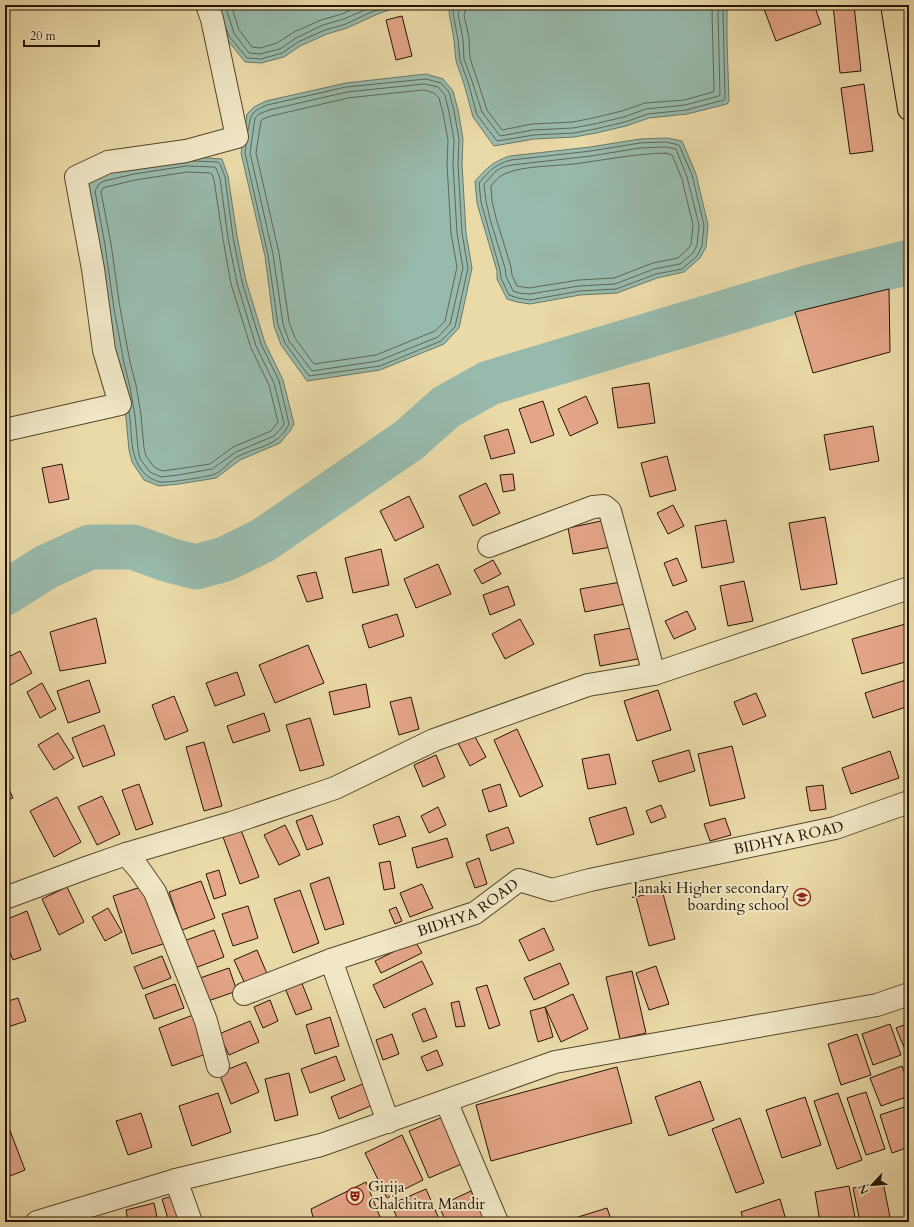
<svg xmlns="http://www.w3.org/2000/svg" width="914" height="1227" viewBox="0 0 914 1227" font-family="Cardo,serif">
<rect width="100%" height="100%" fill="#eadaa8"/>
<filter id="stains"><feTurbulence type="fractalNoise" baseFrequency=".005" numOctaves="4"/><feColorMatrix values="0 0 0 0 .2 0 0 0 0 .09 0 0 0 0 .02 0 0 0 .5 -.17"/></filter>
<radialGradient id="worn" r=".72"><stop offset=".6" stop-color="#630" stop-opacity="0"/><stop offset="1" stop-color="#630" stop-opacity=".3"/></radialGradient>
<g fill="#98baac" stroke="#6a7868">
<polygon points="215,5 404,5 380,13 347,28 327,34 300,46 284,57 261,63 245,62 226,38"/>
<polygon points="452,5 729,5 727,12 727,40 729,101 727,104 687,114 649,118 626,126 596,133 574,137 534,139 494,146 473,117 464,84 456,61 454,40 449,12"/>
<polygon points="426,74 443,79 453,91 458,110 463,139 462,164 466,233 472,268 459,328 444,344 380,370 307,381 281,345 274,326 265,256 241,153 247,114 254,107 266,101 346,83"/>
<path d="M 667,138 L 682,141 L 696,174 L 708,225 L 706,247 L 700,258 L 684,272 L 657,278 L 617,293 L 580,295 L 530,304 L 517,302 L 507,299 L 497,279 L 497,271 L 477,203 L 475,181 C 487,168 492,162 510,156 L 590,147 L 640,139 Z"/>
<polygon points="192,157 222,159 228,176 237,236 246,281 265,343 283,380 294,424 290,431 280,443 240,460 216,478 179,484 159,486 144,480 132,462 129,450 126,418 85,190 92,177 101,172"/>
</g>
<g fill="none" stroke-linecap="round" stroke-linejoin="round">
<g stroke="#5e6758" stroke-width="1">
<polyline points="225,5 234,33 249,53 260,54 280,49 296,38 323,25 344,19 376,5"/>
<polyline points="231,5 239,30 252,47 260,48 277,43 294,32 321,20 342,14 361,5"/>
<polyline points="455,5 453,13 458,40 460,60 468,82 477,115 497,141 534,135 574,133 595,129 625,122 648,114 686,110 724,100 725,98 723,12 725,5"/>
<polyline points="461,5 458,14 463,39 464,59 472,81 482,112 500,136 533,130 573,128 594,124 624,117 646,109 685,105 719,96 720,95 718,12 720,5"/>
<polyline points="467,5 464,15 469,38 470,58 487,110 502,130 532,124 573,122 593,118 622,111 645,103 684,100 713,92 714,90 712,12 714,5"/>
<polyline points="226,28 229,36 247,58 261,59 282,53 298,42 325,30 346,24 369,13 391,5"/>
<polygon points="425,84 438,87 445,95 449,112 454,140 453,164 457,233 463,268 450,324 438,337 378,361 312,371 289,341 283,324 273,254 250,153 255,118 259,114 269,110 347,92"/>
<polygon points="424,90 434,93 439,98 443,113 448,140 447,164 451,233 457,267 445,321 435,331 376,355 314,364 295,338 289,322 279,253 256,153 261,121 263,119 271,116 348,98"/>
<path d="M 666,142 L 679,145 L 692,175 L 704,225 L 702,246 L 697,256 L 682,269 L 656,274 L 616,289 L 580,291 L 530,300 L 518,298 L 509,295 L 501,278 L 500,270 L 481,202 L 479,183 C 489,171 496,164 511,160 L 591,151 L 640,143 Z"/>
<path d="M 246,145 L 245,153 L 268,255 L 278,325 L 285,343 L 309,376 L 380,366 L 441,341 L 455,327 L 468,268 L 462,233 L 458,164 L 459,139 L 454,111 L 449,92 L 441,83 L 426,79 L 346,87 L 267,105 C 251,112 251,114 248,131"/>
<polygon points="666,147 676,149 687,177 699,225 697,245 693,253 680,264 654,269 615,284 579,286 530,294 519,293 513,291 506,276 505,268 490,219 486,201 484,184 496,171 503,167 512,165 591,156 640,148"/>
<path d="M 665,153 L 672,155 L 682,179 L 693,225 L 691,244 L 688,249 L 678,258 L 653,263 L 614,278 L 579,280 L 529,288 L 517,286 L 512,275 L 511,267 L 496,218 L 492,201 L 491,186 C 495,181 500,175 507,173 C 523,166 555,166 574,164 C 604,160 634,154 665,153 Z"/>
<polygon points="187,166 214,167 216,168 220,178 228,238 237,283 256,346 274,383 284,423 283,426 274,436 236,452 212,469 178,475 161,477 150,472 140,459 138,449 135,416 130,387 124,363 114,309 105,245 95,191 99,184 104,181 134,174"/>
<polygon points="188,172 210,173 212,174 214,180 223,239 231,284 251,348 269,385 278,422 271,431 233,447 210,464 177,469 162,471 154,467 146,456 144,448 141,415 136,385 130,362 120,308 111,244 101,192 103,188 106,187 135,180"/>
<path d="M 129,412 C 133,434 128,457 146,475 C 149,478 156,481 160,482 C 167,483 208,477 215,474 C 224,470 230,460 239,456 C 259,446 279,446 289,424 L 279,381 L 261,344 L 242,282 L 233,237 L 225,177 L 220,164 L 218,162 L 193,161"/>
</g>
<polyline stroke="#98baac" stroke-width="45" points="5,593 46,567 90,547 133,547 169,560 196,567 225,559 262,541 409,440 446,407 489,383 810,287 909,262"/>
</g>
<g fill="#e4a588" stroke="#251403">
<polygon points="774,5 814,5 821,24 776,41 764,9"/>
<polygon points="833,5 854,5 861,71 840,73"/>
<polygon points="402,16 412,56 396,60 386,20"/>
<polygon points="864,84 873,151 850,154 841,88"/>
<polygon points="889,289 890,352 813,373 795,312"/>
<polygon points="649,383 655,423 618,428 612,388"/>
<polygon points="586,396 598,423 570,436 558,409"/>
<polygon points="543,401 554,435 531,443 519,409"/>
<polygon points="873,426 879,461 830,470 824,435"/>
<polygon points="508,429 515,453 491,459 484,436"/>
<polygon points="667,456 676,490 650,497 641,463"/>
<polygon points="62,464 69,499 49,503 42,468"/>
<polygon points="513,474 515,490 503,492 500,475"/>
<polygon points="486,483 500,513 473,526 459,496"/>
<polygon points="409,496 424,527 395,541 380,511"/>
<polygon points="673,505 684,526 668,534 657,513"/>
<polygon points="825,517 837,584 801,590 789,523"/>
<polygon points="606,520 611,547 573,554 568,528"/>
<polygon points="726,520 734,562 702,568 695,526"/>
<polygon points="381,549 389,585 353,593 345,558"/>
<polygon points="677,558 687,581 673,586 664,563"/>
<polygon points="493,560 501,574 482,584 474,570"/>
<polygon points="438,564 451,594 416,608 404,579"/>
<polygon points="316,572 323,598 307,602 297,576"/>
<polygon points="744,581 753,621 728,626 720,586"/>
<polygon points="621,582 625,604 585,612 580,589"/>
<polygon points="508,586 515,605 490,615 483,595"/>
<polygon points="687,611 696,629 674,639 665,621"/>
<polygon points="397,614 404,636 369,648 362,625"/>
<polygon points="96,618 106,663 60,671 50,632"/>
<polygon points="520,619 534,644 505,659 492,634"/>
<polygon points="909,623 909,661 862,674 852,639"/>
<polygon points="636,627 643,658 600,666 594,635"/>
<polygon points="308,645 324,683 275,703 259,665"/>
<polygon points="20,651 32,673 5,688 5,659"/>
<polygon points="237,672 245,695 215,706 206,683"/>
<polygon points="909,679 909,706 873,718 865,693"/>
<polygon points="89,680 100,712 68,723 57,691"/>
<polygon points="42,683 56,709 40,718 27,692"/>
<polygon points="366,684 370,707 334,715 329,692"/>
<polygon points="658,690 671,730 637,741 624,701"/>
<polygon points="756,693 766,716 743,725 734,702"/>
<polygon points="174,696 188,731 165,740 152,705"/>
<polygon points="411,697 419,729 399,735 390,702"/>
<polygon points="264,713 270,731 233,743 227,726"/>
<polygon points="310,718 324,765 300,771 286,725"/>
<polygon points="104,725 115,755 83,767 72,738"/>
<polygon points="517,729 543,786 520,797 494,740"/>
<polygon points="58,733 74,758 54,770 38,745"/>
<polygon points="474,735 486,757 470,766 458,743"/>
<polygon points="204,742 222,806 204,811 186,747"/>
<polygon points="732,746 745,798 710,806 698,754"/>
<polygon points="689,750 695,771 659,782 652,761"/>
<polygon points="890,751 899,778 851,794 842,768"/>
<polygon points="609,754 616,784 588,789 582,759"/>
<polygon points="436,755 445,777 423,787 414,765"/>
<polygon points="5,780 13,798 5,801"/>
<polygon points="139,784 153,824 136,830 122,790"/>
<polygon points="500,784 507,806 489,812 482,790"/>
<polygon points="823,785 826,809 810,811 806,787"/>
<polygon points="102,796 120,834 97,845 78,807"/>
<polygon points="57,797 81,842 54,857 30,811"/>
<polygon points="661,805 666,817 651,823 646,811"/>
<polygon points="438,807 446,825 429,833 421,816"/>
<polygon points="626,807 634,834 597,845 589,818"/>
<polygon points="312,815 323,844 307,850 296,821"/>
<polygon points="399,816 406,836 379,845 373,825"/>
<polygon points="725,818 731,835 710,841 704,824"/>
<polygon points="285,825 300,855 279,865 264,835"/>
<polygon points="508,827 514,843 491,851 486,835"/>
<polygon points="241,830 259,877 240,884 223,837"/>
<polygon points="447,838 453,857 417,868 412,848"/>
<polygon points="479,858 487,884 475,888 466,863"/>
<polygon points="390,861 395,888 384,890 379,863"/>
<polygon points="219,870 226,895 214,899 206,874"/>
<polygon points="329,877 344,924 325,930 310,884"/>
<polygon points="201,881 215,918 182,930 169,892"/>
<polygon points="422,884 433,908 410,917 400,893"/>
<polygon points="147,885 166,943 132,954 113,896"/>
<polygon points="67,887 84,922 59,935 42,899"/>
<polygon points="300,890 319,943 293,953 274,899"/>
<polygon points="662,890 675,939 649,946 636,897"/>
<polygon points="248,906 258,938 233,946 222,914"/>
<polygon points="396,907 402,921 395,924 389,910"/>
<polygon points="108,908 122,932 105,941 92,917"/>
<polygon points="27,911 41,950 13,960 5,940 5,920"/>
<polygon points="544,928 554,950 529,961 519,940"/>
<polygon points="214,930 224,957 195,968 184,941"/>
<polygon points="415,941 422,953 381,973 375,961"/>
<polygon points="257,950 268,976 246,986 234,960"/>
<polygon points="162,956 171,978 143,989 134,967"/>
<polygon points="422,961 433,984 384,1008 373,985"/>
<polygon points="560,963 569,984 534,1000 524,978"/>
<polygon points="656,966 669,1004 649,1010 636,973"/>
<polygon points="229,968 237,991 208,1001 200,978"/>
<polygon points="632,971 646,1033 620,1039 606,977"/>
<polygon points="301,981 312,1009 296,1015 285,988"/>
<polygon points="175,984 184,1008 154,1019 145,995"/>
<polygon points="487,985 500,1025 489,1029 476,988"/>
<polygon points="573,994 588,1029 561,1042 545,1007"/>
<polygon points="18,998 26,1021 5,1028 5,1002"/>
<polygon points="270,1000 278,1021 263,1028 254,1007"/>
<polygon points="459,1001 465,1026 456,1027 451,1003"/>
<polygon points="545,1007 553,1037 538,1042 530,1011"/>
<polygon points="425,1008 437,1037 423,1042 412,1014"/>
<polygon points="193,1015 206,1054 172,1066 159,1028"/>
<polygon points="330,1017 339,1046 315,1054 306,1025"/>
<polygon points="250,1021 259,1042 229,1055 219,1034"/>
<polygon points="909,1023 909,1059 896,1028"/>
<polygon points="890,1024 901,1055 873,1065 862,1034"/>
<polygon points="392,1034 399,1054 383,1060 376,1040"/>
<polygon points="857,1034 871,1075 841,1085 828,1044"/>
<polygon points="437,1050 443,1065 427,1071 421,1057"/>
<polygon points="336,1056 345,1080 310,1093 301,1069"/>
<polygon points="246,1062 259,1092 231,1104 219,1073"/>
<polygon points="902,1066 909,1084 909,1096 881,1106 870,1078"/>
<polygon points="617,1067 632,1123 491,1161 476,1105"/>
<polygon points="289,1073 298,1115 275,1121 265,1079"/>
<polygon points="700,1081 714,1120 669,1136 655,1097"/>
<polygon points="365,1083 373,1105 339,1119 331,1097"/>
<polygon points="866,1092 885,1149 866,1155 847,1098"/>
<polygon points="218,1093 231,1132 192,1146 179,1106"/>
<polygon points="838,1093 862,1160 837,1169 814,1101"/>
<polygon points="805,1097 821,1145 782,1158 766,1110"/>
<polygon points="907,1106 909,1113 909,1147 892,1153 880,1115"/>
<polygon points="141,1113 152,1147 128,1155 116,1121"/>
<polygon points="445,1116 464,1163 429,1178 409,1131"/>
<polygon points="740,1118 764,1183 736,1193 712,1129"/>
<polygon points="9,1128 25,1170 5,1178 5,1130"/>
<polygon points="402,1135 423,1180 387,1198 365,1153"/>
<polygon points="366,1182 382,1222 314,1222 311,1209"/>
<polygon points="883,1182 891,1222 860,1222 853,1188"/>
<polygon points="849,1186 856,1222 820,1222 815,1192"/>
<polygon points="426,1189 440,1221 437,1222 399,1222 391,1204"/>
<polygon points="471,1191 486,1222 446,1222 439,1206"/>
<polygon points="185,1193 193,1222 169,1222 162,1199"/>
<polygon points="780,1199 786,1220 778,1222 744,1222 741,1212"/>
<polygon points="154,1203 158,1222 128,1222 126,1210"/>
<polygon points="607,1208 612,1222 580,1222 578,1217"/>
<polygon points="563,1218 564,1222 549,1222"/>
</g>
<g fill="none" stroke-linecap="round" stroke-linejoin="round">
<g stroke="#56462c" stroke-width="24">
<g id="minor">
<polyline points="5,430 120,404 104,350 93,269 76,177 108,162 186,151 237,137 212,19 207,5"/>
<polyline points="489,546 593,507 604,506 610,511 654,674"/>
<polyline points="126,854 139,869 155,892 206,1021 218,1066"/>
<polyline points="5,898 86,868 126,854 231,823 335,788 434,740 588,685 654,674 909,588"/>
<polyline points="244,994 331,960"/>
<polyline points="446,1101 497,1222"/>
<path id="s1" d="M 388,1122 L 331,960 L 475,913 L 519,880 L 552,890 L 590,880 L 835,828 L 909,802"/>
<polyline points="176,1180 191,1222"/>
<polyline points="37,1222 176,1180 321,1145 555,1062 877,1005 909,994"/>
</g>
</g>
<g stroke="#251403" stroke-width="24">
<polyline id="primary" points="894,5 893,11 909,109"/>
</g>
<use href="#minor" stroke="#f1e7c6" stroke-width="22"/>
<use href="#primary" stroke="#eadaa8" stroke-width="22"/>
</g>
<defs>
<g id="school-ring" transform="scale(0.9)"><circle r="9.5" fill="#f1e7c6" stroke="#8f2418" stroke-width="1.5"/><path d="M0-5L7-2L0 1L-7-2ZM-4 1L0 2.5L4 1V4Q0 6-4 4Z" fill="#8f2418"/></g>
<g id="theatre-ring" transform="scale(0.9)"><circle r="9.5" fill="#f1e7c6" stroke="#8f2418" stroke-width="1.5"/><path d="M-5-5.5Q0-4 5-5.5V0Q5 5 0 6Q-5 5-5 0ZM-3.3-2.5H-1v1.5H-3.3ZM1-2.5H3.3v1.5H1ZM-2.8 1Q0 5.5 2.8 1Z" fill="#8f2418"/></g>
</defs>
<g fill-rule="evenodd">
<use href="#school-ring" x="802" y="897"/>
<use href="#theatre-ring" x="355" y="1196"/>
</g>
<g text-anchor="middle" dominant-baseline="central" stroke-width="4" stroke-linejoin="round" paint-order="stroke">
<g font-size="15" fill="#251403" stroke="#f1e7c6">
<text stroke="none"><textPath href="#s1" startOffset="655">BIDHYA ROAD</textPath></text>
<text stroke="none"><textPath href="#s1" startOffset="319">BIDHYA ROAD</textPath></text>
</g>
<g font-size="15" fill="#251403" stroke="#f1e7c6" text-anchor="end">
<text x="789" y="888">Janaki Higher secondary<tspan x="789" dy="17">boarding school</tspan></text>
<text x="368" y="1187" text-anchor="start">Girija<tspan x="368" dy="17">Chalchitra Mandir</tspan></text>
</g>
</g>
<rect width="914" height="1227" fill="none" stroke="#eadaa8" stroke-width="20"/>
<rect x="6" y="6" width="902" height="1215" fill="none" stroke="#251403" stroke-width="2"/>
<rect x="10" y="10" width="894" height="1207" fill="none" stroke="#251403"/>
<g transform="translate(872 1185) rotate(244)" stroke="#f1e7c6" stroke-width="3" paint-order="stroke">
<path d="M0-3L7 15L0 10L-7 15Z" fill="#251403"/>
<text y="-6" font-size="11" font-weight="bold" text-anchor="middle" fill="#251403">N</text>
</g>
<path d="M24 40v6h75v-6" fill="none" stroke="#251403" stroke-width="2"/>
<text x="30" y="40" font-size="12" fill="#251403" stroke="#f1e7c6" stroke-width="3" paint-order="stroke">20 m</text>
<rect width="100%" height="100%" filter="url(#stains)"/>
<rect width="100%" height="100%" fill="url(#worn)"/>
</svg>
